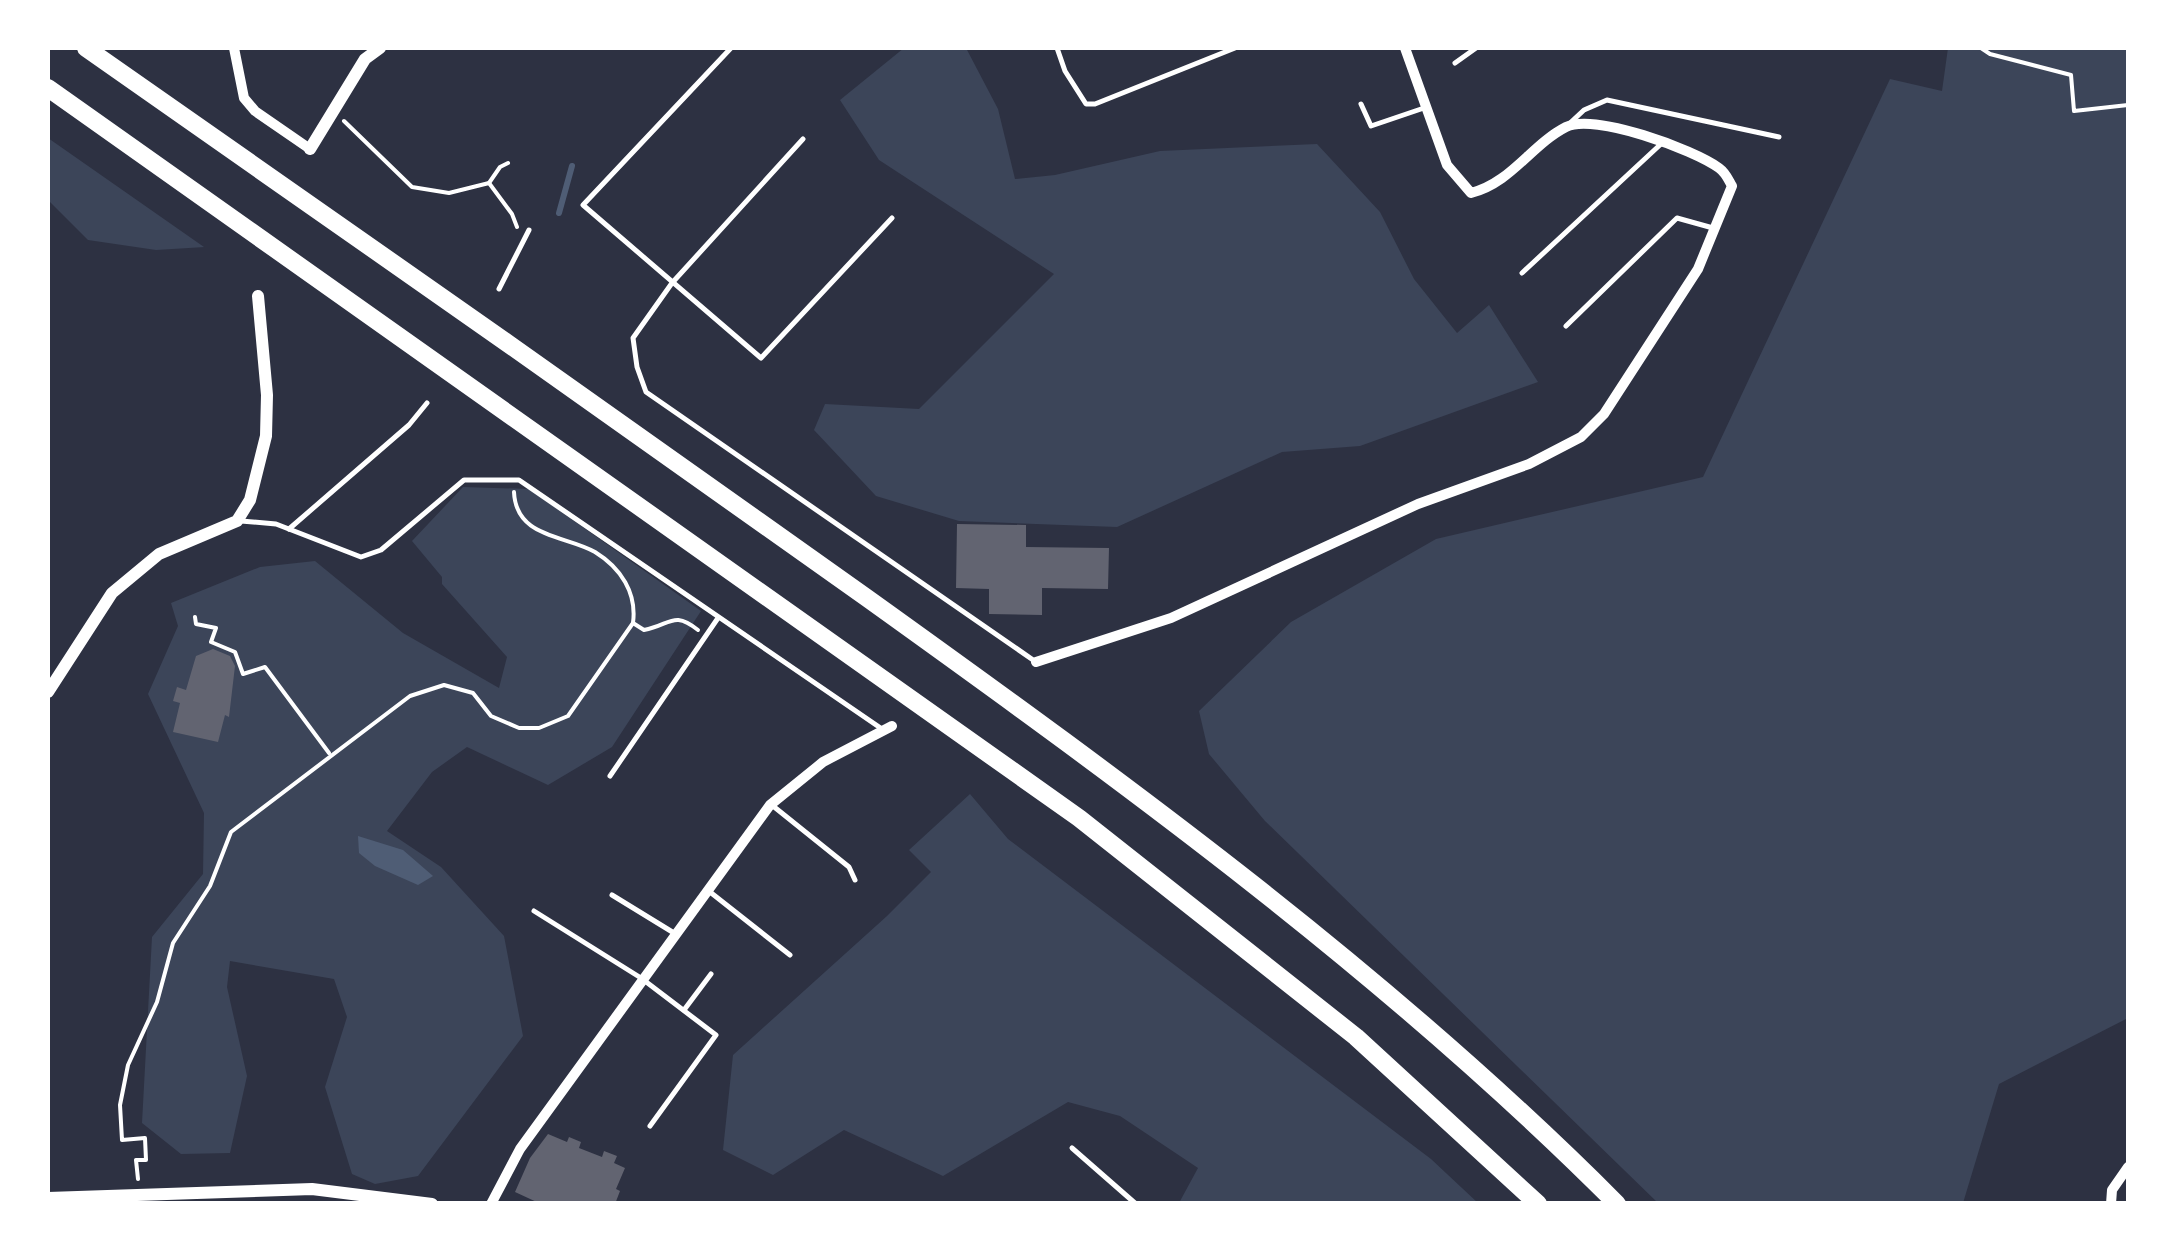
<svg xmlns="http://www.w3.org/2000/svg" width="2176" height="1251" viewBox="0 0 2176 1251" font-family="Montserrat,sans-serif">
<rect width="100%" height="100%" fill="#2d3142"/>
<g fill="#3c4559">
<polygon points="904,48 966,48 998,109 1015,179 1055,175 1160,151 1317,144 1380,212 1414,279 1457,333 1489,305 1538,382 1360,446 1282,452 1117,527 959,521 876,496 814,430 825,404 919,409 1054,274 879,160 840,100"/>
<polygon points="1948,48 2128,48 2128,1018 1999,1084 1963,1203 1658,1203 1265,821 1209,754 1199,711 1291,622 1436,539 1703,477 1890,79 1942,91"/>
<polygon points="48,138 204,247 205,247 156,250 88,240 48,200"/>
<polygon points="463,487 529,489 701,611 612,747 548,785 467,747 432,772 387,831 441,867 504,936 523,1036 418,1176 375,1184 352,1174 325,1087 347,1017 334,979 230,961 227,987 247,1076 230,1153 181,1154 142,1123 152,937 203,874 204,813 148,694 178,626 171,603 260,567 315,561 403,633 499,688 507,657 442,584 442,577 412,541"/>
<polygon points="970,794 1008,839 1431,1159 1478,1203 1179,1203 1198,1168 1120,1116 1068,1102 943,1176 844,1130 773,1175 723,1150 733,1055 887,916 931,872 909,850"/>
</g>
<polygon fill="#4f5d75" points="358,836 403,850 433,876 418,885 375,866 359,853"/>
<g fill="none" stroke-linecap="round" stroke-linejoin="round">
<polyline stroke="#4f5d75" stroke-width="6" points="559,213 572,166"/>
</g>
<g fill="#626471">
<polygon points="957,524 1026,525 1026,547 1109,548 1108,589 1042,588 1042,615 989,614 989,589 956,588"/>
<polygon points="213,649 230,656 235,666 229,717 225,715 218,742 173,732 180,703 173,701 177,687 186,690 196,656"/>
<polygon points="548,1134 567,1142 569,1137 581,1142 579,1148 602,1157 604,1151 617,1156 614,1163 625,1168 616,1189 620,1191 615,1204 541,1204 515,1192 530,1158"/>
</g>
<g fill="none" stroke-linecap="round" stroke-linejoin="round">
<g stroke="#fff" stroke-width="4">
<polyline points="1981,48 1990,54 2071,75 2074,111 2128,105"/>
<polyline points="344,121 412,187 449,193 489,183 512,214 517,227"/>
<polyline points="489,183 500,167 508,163"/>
<polyline points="195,617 196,624 216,628 211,642 235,652 243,674 265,667 329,753"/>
<path d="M 633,623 L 644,630 C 671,625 673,610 698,630"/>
<path d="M 138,1179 L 136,1160 L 146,1160 L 145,1138 L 122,1140 L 120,1105 L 128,1065 L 157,1002 L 173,943 L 210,886 L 231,832 L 410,696 L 444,685 L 473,693 L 491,716 L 519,728 L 539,728 L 568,716 L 633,623 C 637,593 621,568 595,552 C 565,535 516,538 514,492"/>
</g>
<g stroke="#fff" stroke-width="5">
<polyline points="731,48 583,205 761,358 892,218"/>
<polyline points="1057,48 1065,71 1086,104 1095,104 1235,48"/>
<polyline points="1455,63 1476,48"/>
<polyline points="1361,104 1371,126 1424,108"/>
<polyline points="1569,124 1584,110 1607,100 1779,137"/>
<polyline points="803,139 672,283 633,338 637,367 646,392 1036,662"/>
<polyline points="1522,273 1662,143"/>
<polyline points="499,289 529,230"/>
<polyline points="1566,326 1677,218 1713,228"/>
<polyline points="241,521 276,524 361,557 381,550 464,480 519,480 882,729"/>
<polyline points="289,529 409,425 427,403"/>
<polyline points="610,776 718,618"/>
<polyline points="773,806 849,867 855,880"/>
<polyline points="710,892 790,955"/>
<polyline points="612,895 674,933"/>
<polyline points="534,911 641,978 716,1035 650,1126"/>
<polyline points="684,1010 711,974"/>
<polyline points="1072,1148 1136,1204"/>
</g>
<g stroke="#fff" stroke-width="10">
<polyline points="234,48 244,98 255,111 310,149"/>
<path d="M 1036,662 L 1171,618 L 1418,504 L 1529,464 L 1581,437 L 1604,414 L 1698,269 L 1732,186 C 1728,179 1726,173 1719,168 C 1693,149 1594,113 1566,127 C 1531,145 1511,183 1471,193 L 1447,165 L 1405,48"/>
<polyline points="491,1204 520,1149 770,805 823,762 892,726"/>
<polyline points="2111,1204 2112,1190 2128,1167"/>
</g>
<g stroke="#fff" stroke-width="12">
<polyline points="310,149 365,59 380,48"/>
<polyline points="48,692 112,593 159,554 237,521 250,500 266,436 267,395 258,296"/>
<polyline points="48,1198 312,1189 432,1204"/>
</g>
<g stroke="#fff" stroke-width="18">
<path d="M 86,48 C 347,230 608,413 867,598 C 1129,786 1389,975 1617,1204"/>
<polyline points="48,88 1079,818 1356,1037 1538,1204"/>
</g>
</g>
<rect width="2176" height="1251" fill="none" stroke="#ffffff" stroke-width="100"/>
</svg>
